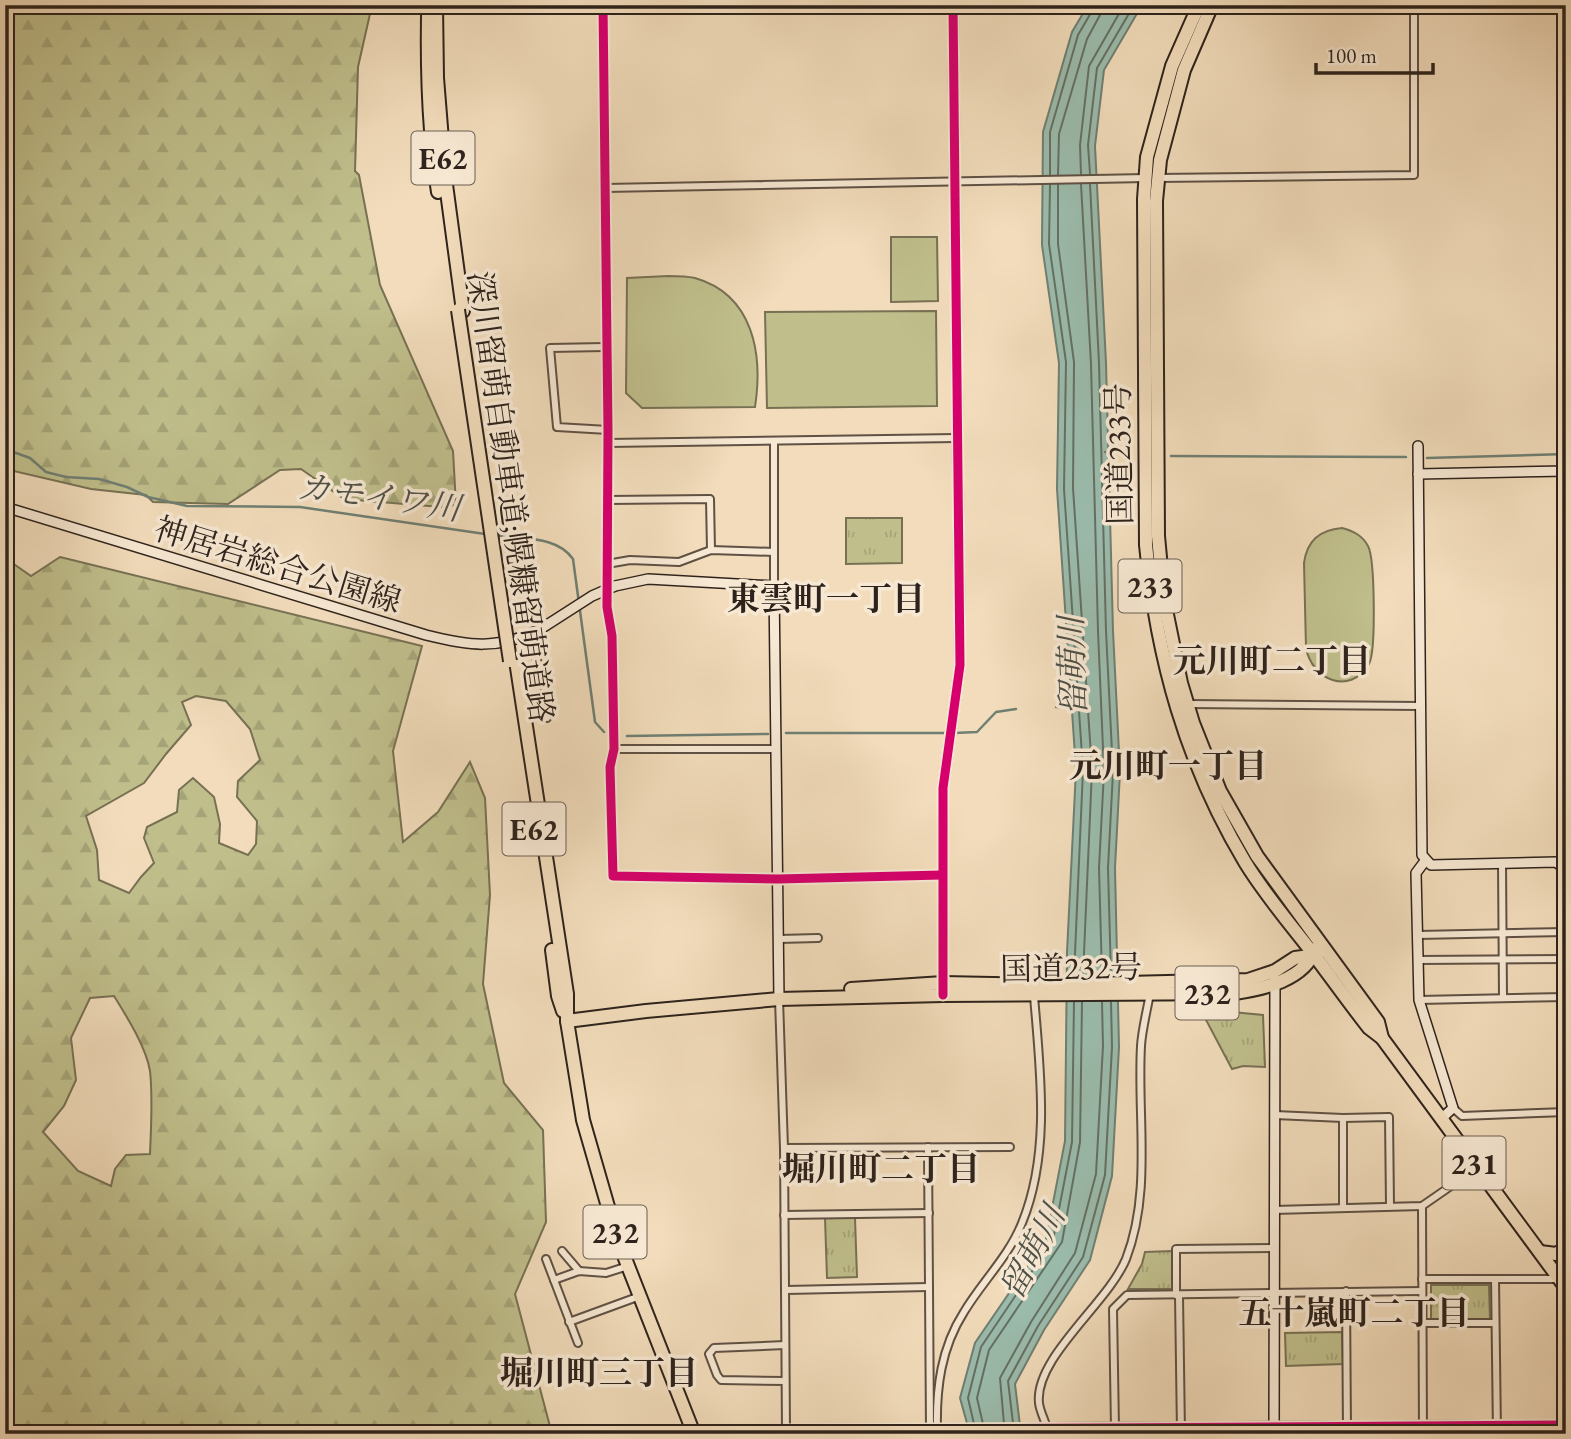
<svg xmlns="http://www.w3.org/2000/svg" width="1571" height="1439" viewBox="0 0 1571 1439" font-family="'EB Garamond','Noto Serif JP',serif">
<defs>
<pattern id="forest-firs" width="22" height="20" patternUnits="userSpaceOnUse" patternTransform="scale(1.75)"><rect width="22" height="20" fill="#c0bf8c"/><path d="M5 1l3.5 6h-7zM16 11l3.5 6h-7z" fill="#a5a478"/></pattern>
<pattern id="park-tufts" width="24" height="20" patternUnits="userSpaceOnUse" patternTransform="scale(1.75)"><rect width="24" height="20" fill="#c0bf8c"/><path d="M3 7l-1-3M5 7V3M7 7l1-3M15 17l-1-3M17 17v-4M19 17l1-3" fill="none" stroke="#a5a478"/></pattern>
</defs>
<rect width="100%" height="100%" fill="#f2dcbb"/>
<filter id="stains"><feTurbulence type="fractalNoise" baseFrequency=".00286" numOctaves="4"/><feColorMatrix values="0 0 0 0 .2 0 0 0 0 .09 0 0 0 0 .02 0 0 0 .5 -.17"/></filter>
<radialGradient id="worn" r=".72"><stop offset=".6" stop-color="#630" stop-opacity="0"/><stop offset="1" stop-color="#630" stop-opacity=".3"/></radialGradient>
<g fill="#c0bf8c" stroke="#777154" stroke-width="2">
<polygon points="891,237 937,237 938,301 891,302"/>
<path d="M 668,276 C 676,276 686,276 695,278 C 754,295 763,355 755,407 L 642,408 L 626,393 L 627,278 Z"/>
<polygon points="936,311 937,406 767,408 765,312"/>
<path d="M 1342,528 C 1353,531 1362,535 1368,546 C 1375,559 1376,652 1369,664 C 1350,696 1312,680 1306,648 L 1304,563 C 1307,541 1319,530 1342,528 Z"/>
</g>
<g fill="url(#forest-firs)" stroke="#777154" stroke-width="2" fill-rule="evenodd">
<polygon points="5,5 372,5 358,67 355,171 359,175 380,285 453,451 456,505 441,507 344,499 301,469 280,470 228,504 153,502 146,495 91,489 5,469"/>
<path d="M 60,557 L 422,646 L 393,751 L 403,842 L 438,812 L 470,762 L 485,798 L 490,895 L 483,984 L 504,1083 L 543,1130 L 546,1222 L 515,1294 L 552,1434 L 5,1434 L 5,558 L 31,576 ZM 196,696 L 226,701 L 250,729 L 260,760 L 238,781 L 237,797 L 257,821 L 256,844 L 248,855 L 219,843 L 220,824 L 214,797 L 193,778 L 179,790 L 177,812 L 147,827 L 144,838 L 154,863 L 141,877 L 129,893 L 99,880 L 97,850 L 86,816 L 144,783 L 166,754 L 191,725 L 182,702 ZM 114,996 C 127,1017 146,1047 150,1071 C 153,1098 151,1127 150,1154 L 126,1155 L 115,1169 L 111,1186 L 78,1171 L 43,1132 L 64,1106 L 76,1080 L 71,1038 L 90,998 Z"/>
</g>
<g fill="url(#park-tufts)" stroke="#777154" stroke-width="2">
<polygon points="846,518 902,518 902,563 846,564"/>
<polygon points="1232,1012 1263,1015 1265,1067 1243,1066 1232,1069 1205,1018"/>
<polygon points="825,1218 855,1218 857,1277 827,1278"/>
<polygon points="1172,1251 1172,1289 1128,1289 1142,1264 1145,1252"/>
<polygon points="1431,1285 1489,1285 1490,1319 1431,1319"/>
<polygon points="1342,1332 1343,1364 1286,1366 1285,1333"/>
</g>
<polygon fill="#9bbcad" stroke="#6f7f73" stroke-width="2" points="1088,5 1142,5 1104,70 1095,146 1106,363 1113,631 1120,772 1115,868 1119,1047 1112,1176 1090,1260 1044,1330 1015,1384 1021,1434 970,1434 960,1398 975,1343 1046,1239 1065,1141 1067,952 1076,770 1057,489 1059,363 1042,245 1043,132 1072,32"/>
<g fill="none" stroke-linecap="round" stroke-linejoin="round">
<g stroke="#647064" stroke-width="2">
<polyline points="1081,174 1080,145 1089,66 1124,5"/>
<polyline points="1090,174 1088,145 1097,68 1134,5"/>
<polyline points="1050,175 1050,132 1078,35 1092,11 1093,5"/>
<polyline points="1058,175 1059,134 1087,39 1100,15 1102,5"/>
<polyline points="1058,184 1058,244 1074,362 1073,488 1092,770 1083,976"/>
<polyline points="1081,184 1091,364 1098,631 1104,772 1099,868 1102,976"/>
<polyline points="1090,184 1099,363 1106,631 1113,772 1108,868 1111,976"/>
<polyline points="1050,185 1049,244 1066,362 1064,489 1083,770 1074,976"/>
<polyline points="1013,1423 1008,1381 1038,1326 1083,1257 1105,1175 1112,1047 1111,1002"/>
<polyline points="974,1424 968,1398 981,1347 1053,1240 1072,1142 1074,1002"/>
<polyline points="983,1424 977,1398 989,1350 1062,1242 1080,1142 1082,1002"/>
<polyline points="1004,1424 1000,1378 1031,1322 1075,1253 1096,1174 1103,1046 1102,1002"/>
</g>
<g stroke="#6f7f73" stroke-width="2.5">
<polyline points="5,449 30,458 46,472 66,477 99,479 127,487 148,497 187,506 300,507 485,534"/>
<polyline points="1105,452 1123,453"/>
<polyline points="1171,456 1406,457"/>
<polyline points="1427,458 1566,454"/>
<path d="M 495,535 C 522,540 556,535 573,559 L 595,722 L 604,732"/>
<polyline points="1056,707 1074,707"/>
<polyline points="786,733 947,733"/>
<polyline points="954,733 977,732 996,712 1016,709"/>
<polyline points="627,736 768,734"/>
</g>
<g stroke="#5f5144" stroke-width="10">
<g id="street">
<polyline points="603,5 608,430 607,607 612,636 614,749 610,767 613,876 778,879 942,875"/>
<polyline points="1157,178 1414,175 1414,5"/>
<polyline points="605,188 1146,178"/>
<polyline points="605,347 550,348 557,427 608,430"/>
<polyline points="774,441 774,586"/>
<polyline points="608,443 957,438"/>
<polyline points="608,500 710,499 711,550"/>
<polyline points="607,564 630,560 679,562 711,550 774,552"/>
<path d="M 527,635 C 539,663 548,687 547,718"/>
<polyline points="1188,704 1421,706"/>
<polyline points="614,749 777,749"/>
<polyline points="1502,863 1503,998"/>
<polyline points="1418,935 1566,932"/>
<polyline points="779,939 818,938"/>
<polyline points="1418,960 1566,959"/>
<polyline points="779,999 784,1148 786,1430"/>
<polyline points="1419,1000 1566,997"/>
<polyline points="1453,1108 1462,1116 1566,1112"/>
<polyline points="1275,1115 1343,1118 1389,1117 1390,1206"/>
<polyline points="1343,1118 1343,1208"/>
<polyline points="928,1147 930,1430"/>
<polyline points="784,1148 1010,1147"/>
<polyline points="1422,1206 1423,1434"/>
<polyline points="1274,1210 1422,1206 1477,1168"/>
<polyline points="784,1215 929,1213"/>
<polyline points="562,1251 579,1271"/>
<polyline points="546,1259 578,1343"/>
<polyline points="1422,1279 1557,1279"/>
<polyline points="1495,1279 1497,1434"/>
<polyline points="554,1280 579,1271 606,1273 628,1266"/>
<polyline points="786,1290 929,1287"/>
<polyline points="1346,1291 1347,1434"/>
<polyline points="1176,1295 1176,1249 1273,1248"/>
<polyline points="1179,1295 1181,1434"/>
<polyline points="569,1322 640,1296"/>
<polyline points="1424,1323 1495,1323"/>
<polyline points="785,1345 714,1348 709,1354 717,1375 721,1380 785,1381"/>
<polyline points="1115,1429 1113,1309 1127,1295 1422,1291"/>
<path d="M 937,1430 C 936,1388 941,1348 964,1312 C 982,1282 1009,1256 1022,1223 C 1051,1152 1040,1070 1034,996"/>
<polyline points="769,1434 786,1430 1047,1428"/>
<path d="M 1048,1434 C 1047,1423 1040,1413 1039,1403 C 1034,1358 1108,1303 1126,1259 C 1152,1192 1137,1116 1141,1046 C 1142,1029 1147,1011 1150,993"/>
</g>
</g>
<g stroke="#2e231c" stroke-width="12">
<g id="secondary">
<polyline points="1418,446 1422,855 1431,865 1556,862 1566,870"/>
<polyline points="1418,474 1566,471"/>
<path d="M 5,507 L 426,635 C 470,646 496,650 539,630"/>
<polyline points="615,586 648,579 774,586 779,999"/>
<polyline points="1425,861 1416,873 1419,1000 1453,1108 1442,1118"/>
<polyline points="943,986 943,788 960,665 953,5"/>
<polyline points="1047,1428 1566,1425"/>
<polyline points="1274,1434 1275,980"/>
</g>
</g>
<g stroke="#2e231c" stroke-width="16">
<g id="highway">
<polyline points="436,5 437,78 445,177 463,311"/>
<path d="M 1199,5 L 1172,66 L 1147,157 L 1144,199 L 1146,545 C 1157,659 1186,763 1245,862 C 1265,895 1291,925 1315,956 C 1333,980 1350,1004 1369,1028 L 1382,1038 L 1566,1288"/>
<polyline points="1212,5 1184,70 1160,160 1156,201 1158,536 1164,600 1181,683 1193,723 1220,791 1257,856 1378,1022 1382,1038"/>
<path d="M 428,15 C 427,74 429,134 438,192"/>
<polyline points="516,661 567,994 567,1021 583,1120 617,1238 694,1434"/>
<polyline points="552,950 558,996 563,1011"/>
<polyline points="851,989 943,983 1046,985 1248,980 1275,971 1295,958 1317,955"/>
<path d="M 567,1021 L 646,1011 L 779,999 L 943,995 L 1235,993 C 1263,989 1305,980 1315,949"/>
<polyline points="1540,1252 1556,1254 1566,1248"/>
</g>
</g>
<use href="#street" stroke="#f7e8d3" stroke-width="6"/>
<use href="#secondary" stroke="#f7e8d3" stroke-width="9"/>
<use href="#highway" stroke="#f2dcbb" stroke-width="12"/>
<g stroke="#2e231c" stroke-width="12" stroke-linecap="butt">
<polyline id="secondary-bridge" points="539,630 592,596 615,586"/>
</g>
<g stroke="#2e231c" stroke-width="16" stroke-linecap="butt">
<polyline id="highway-bridge" points="458,310 510,661"/>
</g>
<use href="#secondary-bridge" stroke="#f7e8d3" stroke-width="9"/>
<use href="#highway-bridge" stroke="#f2dcbb" stroke-width="12"/>
<g stroke="#f7e8d3" stroke-width="13">
<g id="cycleway">
<polyline points="603,5 608,430 607,607 612,636 614,749 610,767 613,876 778,879 942,875"/>
<polyline points="943,995 943,788 960,665 953,5"/>
<polyline points="769,1434 786,1430 1566,1425"/>
</g>
</g>
<use href="#cycleway" stroke="#d6006c" stroke-width="9"/>
</g>
<g text-anchor="middle" dominant-baseline="central" stroke-width="7" stroke-linejoin="round" paint-order="stroke">
<g fill="#f7e8d3" stroke="#6a5e53" stroke-width="2">
<rect x="411.5" y="131.5" width="63" height="53" rx="5"/>
<rect x="1118.5" y="559.5" width="63" height="53" rx="5"/>
<rect x="502.5" y="802.5" width="63" height="53" rx="5"/>
<rect x="1175.5" y="966.5" width="63" height="53" rx="5"/>
<rect x="1442.5" y="1136.5" width="63" height="53" rx="5"/>
<rect x="583.5" y="1205.5" width="63" height="53" rx="5"/>
</g>
<g font-size="30" font-weight="bold" fill="#2e231c">
<text x="443" y="158">E62</text>
<text x="1150" y="586">233</text>
<text x="534" y="829">E62</text>
<text x="1207" y="993">232</text>
<text x="1474" y="1163">231</text>
<text x="615" y="1232">232</text>
</g>
<g font-size="32" fill="#2e231c" stroke="#f7e8d3">
<text transform="translate(1119 454) rotate(-91)">国道233号</text>
<text transform="translate(511 497) rotate(82)">深川留萌自動車道;幌糠留萌道路</text>
<text transform="translate(278 565) rotate(17)">神居岩総合公園線</text>
<text transform="translate(1071 968) rotate(-1)">国道232号</text>
</g>
<g font-size="33" font-style="italic" fill="#4f5148" stroke="#f7e8d3">
<text transform="translate(379 497) rotate(8)">カモイワ川</text>
<text transform="translate(1072 666) rotate(-92)">留萌川</text>
<text transform="translate(1032 1252) rotate(-62)">留萌川</text>
</g>
<g font-size="33" font-weight="bold" fill="#2e231c" stroke="#f7e8d3">
<text x="826" y="598">東雲町一丁目</text>
<text x="1272" y="660">元川町二丁目</text>
<text x="1168" y="765">元川町一丁目</text>
<text x="881" y="1168">堀川町二丁目</text>
<text x="1354" y="1312">五十嵐町二丁目</text>
<text x="599" y="1372">堀川町三丁目</text>
</g>
</g>
<rect width="1571" height="1439" fill="none" stroke="#f2dcbb" stroke-width="28"/>
<rect x="7" y="7" width="1557" height="1425" fill="none" stroke="#2e231c" stroke-width="3.5"/>
<rect x="14" y="14" width="1543" height="1411" fill="none" stroke="#2e231c" stroke-width="2"/>
<path d="M1316 63v10h117v-10" fill="none" stroke="#2e231c" stroke-width="3.5"/>
<text x="1326" y="63" font-size="21" fill="#2e231c" stroke="#f7e8d3" stroke-width="5" paint-order="stroke">100 m</text>
<rect width="100%" height="100%" filter="url(#stains)"/>
<rect width="100%" height="100%" fill="url(#worn)"/>
</svg>
